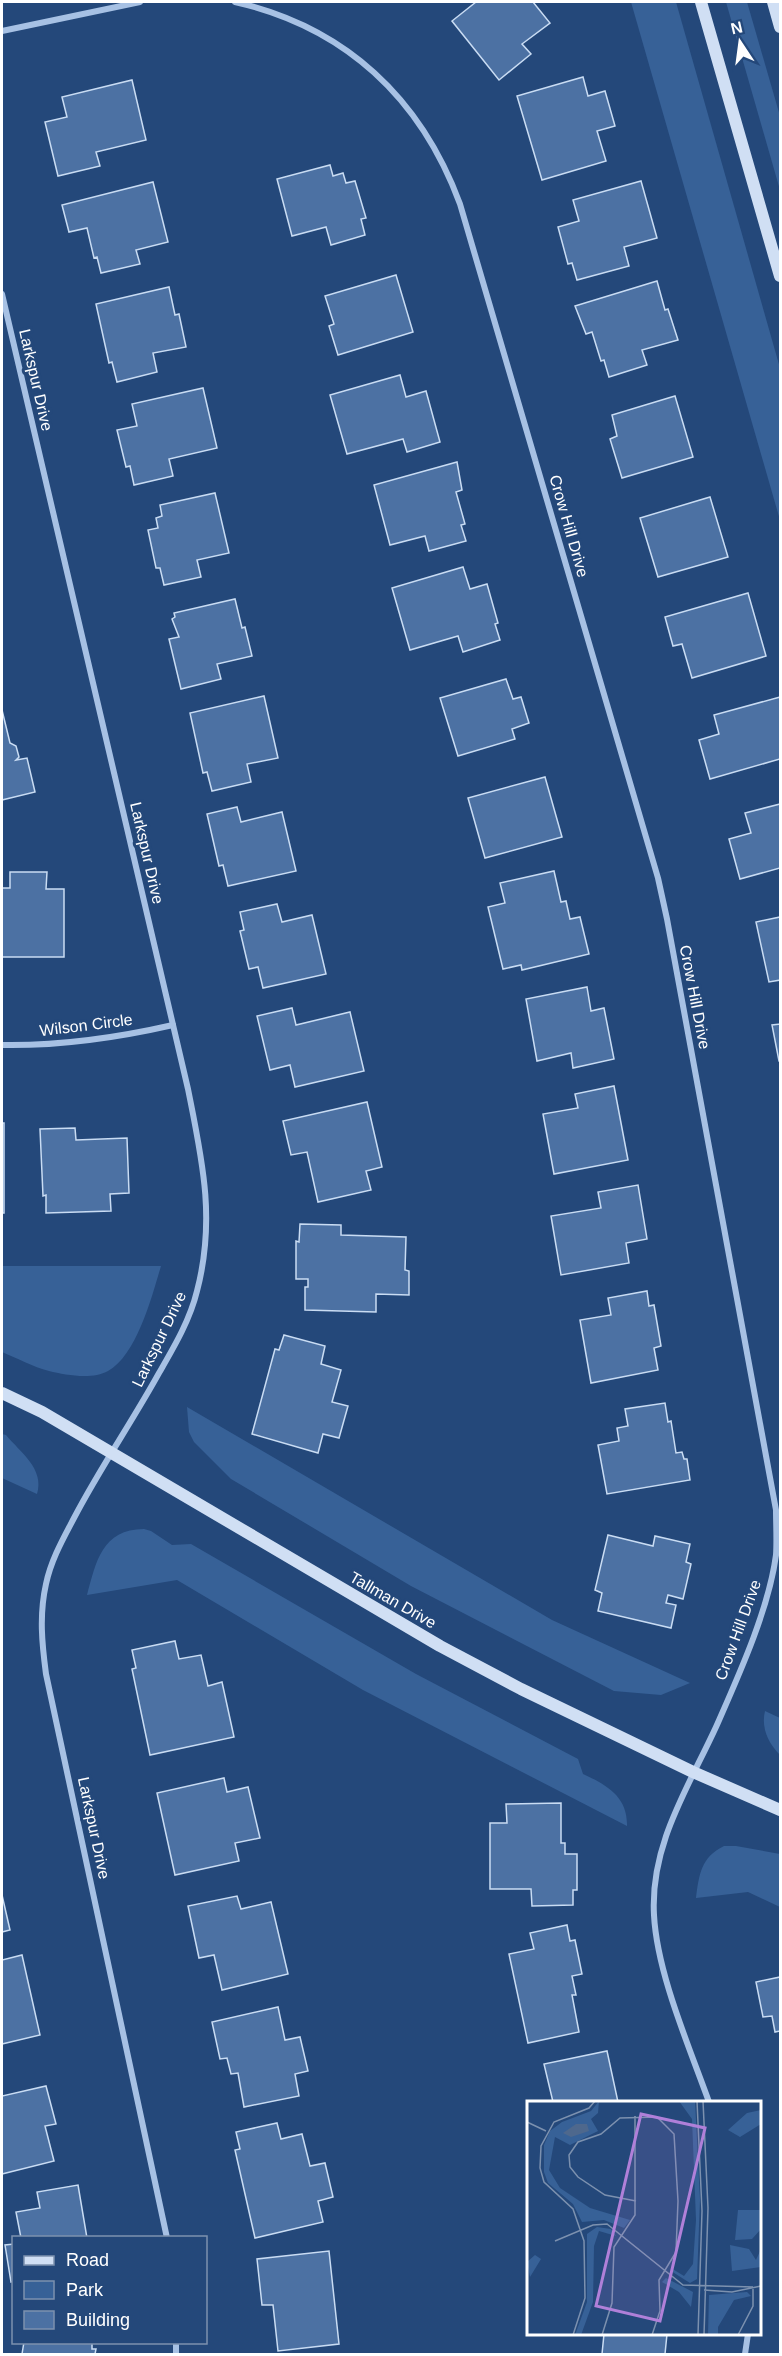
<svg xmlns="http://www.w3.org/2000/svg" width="782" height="2356" viewBox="0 0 782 2356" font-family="Helvetica,sans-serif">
<rect width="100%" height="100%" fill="#24487a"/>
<g fill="#376197">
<polygon points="631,2 676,2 780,368 780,520"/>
<polygon points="726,2 747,2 780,116 780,190"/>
<path d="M 2,1266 L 161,1266 C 152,1296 137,1355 108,1371 C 92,1380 66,1375 49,1371 C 33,1367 17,1358 2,1352 Z"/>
<polygon points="187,1407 552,1620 690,1683 661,1695 614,1691 411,1586 231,1479 194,1442 189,1432"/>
<path d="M 2,1434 L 6,1435 C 20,1452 45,1469 37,1494 L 2,1478 Z"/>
<path d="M 144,1529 L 151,1531 L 172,1545 L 191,1544 L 416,1674 L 578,1759 L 583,1774 C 607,1785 628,1797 627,1826 L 363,1690 L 177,1580 L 87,1595 C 96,1562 102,1529 144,1529 Z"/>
<path d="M 765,1711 L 780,1718 L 780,1755 C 768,1743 761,1728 765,1711 Z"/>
<path d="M 724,1846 L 736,1846 L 780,1854 L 780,1907 L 748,1892 L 696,1898 C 699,1875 701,1857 724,1846 Z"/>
</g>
<g fill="#4c71a3" stroke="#c9dcf3" stroke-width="1.5">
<polygon points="476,2 533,2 550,23 522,44 531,54 499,80 452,21"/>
<polygon points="583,77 588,96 605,91 615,126 597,131 606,161 542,180 517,96"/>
<polygon points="132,80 146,140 96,152 100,166 58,176 45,122 67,117 62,97"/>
<polygon points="330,165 333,176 343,173 346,183 355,181 366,218 361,219 365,235 331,245 326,227 292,236 277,179"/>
<polygon points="641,181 657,238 624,247 629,266 577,280 572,263 568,264 558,227 579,221 573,200"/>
<polygon points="153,182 168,242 136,250 140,264 101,273 97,257 94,258 87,228 69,232 62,205"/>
<polygon points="396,275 413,332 338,355 329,326 334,324 325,296"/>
<polygon points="657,281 665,310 668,309 678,340 642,350 647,365 609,377 604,360 601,361 592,332 586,334 575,306"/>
<polygon points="169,287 175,315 179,314 186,347 153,353 157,372 117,382 112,362 109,363 96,304"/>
<polygon points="400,375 406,397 426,391 440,442 407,452 403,439 347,454 330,395"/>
<polygon points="203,388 217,448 169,459 173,476 134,485 130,466 126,467 117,430 137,426 132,404"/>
<polygon points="675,396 693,457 622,478 610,439 617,436 612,415"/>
<polygon points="457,462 462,490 456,492 465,524 461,525 466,541 429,551 425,536 390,545 374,485"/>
<polygon points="215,493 229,553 197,560 201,577 164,585 160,568 156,568 148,530 158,528 156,518 162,516 160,505"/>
<polygon points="710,497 728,557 658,577 640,518"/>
<polygon points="463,567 470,589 487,584 498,623 495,624 500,640 463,652 458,636 410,650 392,588"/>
<polygon points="748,593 766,656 692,678 682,644 673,646 665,617"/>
<polygon points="235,599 242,628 245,627 252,656 217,664 221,679 181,689 169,639 179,637 172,619 175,617 174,613"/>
<polygon points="506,679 513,699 521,697 529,723 512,729 515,739 458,756 440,698"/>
<polygon points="264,696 278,758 247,764 251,782 212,791 207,772 203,773 190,713"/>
<polygon points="780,697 780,759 710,779 699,740 719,734 714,715"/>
<polygon points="2,710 10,743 16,746 19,757 16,760 27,758 35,792 2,800"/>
<polygon points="545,777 562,837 485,858 468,798"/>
<polygon points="780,804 780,868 740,879 729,839 751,833 745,813"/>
<polygon points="237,807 241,822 282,812 296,871 228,886 223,865 219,866 207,814"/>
<polygon points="554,871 561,902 566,901 570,919 580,917 589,954 522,970 521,965 503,969 488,907 505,903 500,883"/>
<polygon points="10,872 47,872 46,889 64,889 64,957 2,957 2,888 10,888"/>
<polygon points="277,904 282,922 312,915 326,974 263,988 258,967 249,969 240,931 244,930 240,912"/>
<polygon points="780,917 780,980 769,982 756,922"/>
<polygon points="587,987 591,1011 604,1008 614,1059 573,1068 571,1053 537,1061 526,999"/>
<polygon points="292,1008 296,1025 350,1012 364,1071 295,1087 290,1065 270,1070 257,1016"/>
<polygon points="780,1024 780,1061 779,1061 772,1025"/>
<polygon points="614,1086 628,1160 554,1174 543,1114 578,1108 575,1094"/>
<polygon points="367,1102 382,1167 366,1171 371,1190 318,1202 307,1152 291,1155 283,1121"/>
<rect x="2" y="1123" width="2" height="90"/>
<polygon points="75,1128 76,1140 127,1138 129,1193 110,1194 111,1211 46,1213 46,1195 43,1196 40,1129"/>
<polygon points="638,1185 647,1239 626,1243 629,1263 561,1275 551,1216 601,1208 598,1192"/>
<polygon points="300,1224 341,1225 341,1235 406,1237 405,1270 409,1271 409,1295 376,1294 376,1312 305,1310 305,1287 308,1287 308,1279 296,1279 296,1241 299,1242"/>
<polygon points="647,1291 649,1306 654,1305 661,1346 654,1348 658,1370 591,1383 580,1320 611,1315 608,1298"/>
<polygon points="284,1335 325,1346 321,1364 341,1370 332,1402 348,1406 339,1438 323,1434 318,1453 252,1434 275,1349 279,1350"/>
<polygon points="665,1403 668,1422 671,1421 676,1453 682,1452 684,1459 687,1459 690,1480 607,1494 598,1445 619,1441 617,1428 628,1426 625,1409"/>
<polygon points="608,1535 653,1546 655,1536 690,1544 686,1562 691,1564 683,1599 668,1595 666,1603 676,1605 671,1628 598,1611 602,1593 595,1590"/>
<polygon points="175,1641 179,1659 201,1655 208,1686 222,1682 234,1737 150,1755 132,1669 136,1668 132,1650"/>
<polygon points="224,1778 227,1792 248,1787 260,1838 235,1843 239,1861 175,1875 157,1793"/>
<polygon points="561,1803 561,1843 565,1843 565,1854 577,1854 577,1890 573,1890 573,1905 532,1906 531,1889 490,1889 490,1823 507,1823 506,1804"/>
<polygon points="2,1895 10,1930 2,1932"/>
<polygon points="237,1896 241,1909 271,1902 288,1974 222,1990 214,1955 199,1958 188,1906"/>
<polygon points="567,1925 570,1941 575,1940 582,1974 572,1976 576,1995 572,1995 579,2032 528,2043 509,1954 534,1949 530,1933"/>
<polygon points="22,1955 40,2035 2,2044 2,1960"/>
<polygon points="780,1977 780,2031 775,2032 772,2016 763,2017 756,1982"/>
<polygon points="278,2007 285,2040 300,2037 308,2071 295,2074 299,2096 244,2107 238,2073 231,2074 227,2058 220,2059 212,2022"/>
<polygon points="607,2051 618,2102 553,2102 544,2064"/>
<polygon points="46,2086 56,2124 45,2126 54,2161 2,2174 2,2096"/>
<polygon points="277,2123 281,2139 302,2134 310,2166 325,2163 333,2197 318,2201 323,2222 255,2238 235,2150 240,2149 236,2132"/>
<polygon points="78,2185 87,2238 21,2238 16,2212 40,2208 37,2192"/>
<polygon points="14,2244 14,2281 11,2282 5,2245"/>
<polygon points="329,2251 339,2344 278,2351 273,2305 262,2305 257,2259"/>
<polygon points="604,2334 667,2334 665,2354 602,2354"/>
<polygon points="24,2342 92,2342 92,2349 96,2349 95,2354 22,2354"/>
</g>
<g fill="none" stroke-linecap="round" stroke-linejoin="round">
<g stroke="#a7c1e4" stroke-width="6">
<path d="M 235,2 C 345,27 421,98 460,204 L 658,878 L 667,919 L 776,1510 C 776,1525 777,1541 776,1555 C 769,1609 738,1677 716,1727 C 688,1788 650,1845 654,1915 C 657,1973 689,2046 709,2102"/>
<polyline points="2,31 140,2"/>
<path d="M 2,294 L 188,1089 C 202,1159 216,1219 197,1291 C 190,1320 174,1347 159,1373 C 132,1422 100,1468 74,1518 C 63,1539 51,1560 46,1584 C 39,1615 42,1644 46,1674 L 167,2238"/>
<path d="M 2,1045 C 60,1046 116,1038 173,1025"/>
<polyline points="176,2342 176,2354"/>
<polyline points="745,2354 748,2334"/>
</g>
<g stroke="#d0dff4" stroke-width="12">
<polyline points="701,2 780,276"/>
<polyline points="773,2 780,27"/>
<polyline points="2,1393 42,1412 440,1646 521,1689 693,1772 780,1810"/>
</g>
</g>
<g text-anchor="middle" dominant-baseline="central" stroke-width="6" stroke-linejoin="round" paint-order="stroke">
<g font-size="16" fill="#fff" stroke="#24487a">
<text transform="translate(36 380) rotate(77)">Larkspur Drive</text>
<text transform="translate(569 526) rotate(74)">Crow Hill Drive</text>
<text transform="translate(147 853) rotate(77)">Larkspur Drive</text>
<text transform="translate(695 997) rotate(79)">Crow Hill Drive</text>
<text transform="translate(86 1025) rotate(-7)">Wilson Circle</text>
<text transform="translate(159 1339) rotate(-64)">Larkspur Drive</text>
<text transform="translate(393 1600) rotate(30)">Tallman Drive</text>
<text transform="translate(738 1630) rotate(-70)">Crow Hill Drive</text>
<text transform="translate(94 1828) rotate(78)">Larkspur Drive</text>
</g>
</g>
<g transform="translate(527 2101)">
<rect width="234" height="234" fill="#24487a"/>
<path d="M 72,0 L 71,12 L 64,18 L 71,30 L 43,44 L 28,36 L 22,69 L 33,87 L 63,107 L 103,119 L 97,127 L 77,119 L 55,121 L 46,103 L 21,82 L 17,71 L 17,44 L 23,30 L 35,21 L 64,10 ZM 152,0 L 168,0 L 173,99 L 170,178 L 163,182 L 144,170 L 144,167 L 157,175 L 166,163 L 169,119 L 165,18 ZM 234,9 L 234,23 L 213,36 L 201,29 L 220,12 ZM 211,109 L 234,109 L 234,128 L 225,138 L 208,139 ZM 70,126 L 84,128 L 89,135 L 72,130 L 67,145 L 66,201 L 54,234 L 48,234 L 60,201 L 60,133 ZM 203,144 L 222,148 L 229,159 L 234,148 L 234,166 L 205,170 ZM 8,154 L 14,158 L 3,176 L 0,161 ZM 139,177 L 166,191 L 164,206 L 152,191 L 135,181 ZM 220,191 L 224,195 L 207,199 L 191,226 L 191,234 L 181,234 L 182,194 Z" fill="#376197"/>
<path d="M 49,23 L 60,23 L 62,30 L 44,36 L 36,32 Z" fill="#4e688d"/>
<path fill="none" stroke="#7c91af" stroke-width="1.5" d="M 170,0 L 175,110 L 171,234M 176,0 L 181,107 L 177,234M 0,21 L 19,30M 109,100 L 78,94 L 51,76 L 43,66 L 42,54 L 51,41 L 74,33 L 93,17 L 130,16 L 147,33 L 151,100 L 149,151 L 132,179 L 133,210 L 125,234M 28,140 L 66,124 L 80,123 L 156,184 L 226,186M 177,189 L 205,191 L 234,185M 46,234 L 58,197 L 57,140 L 46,108 L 17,81 L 13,67 L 14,45 L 27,21 L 62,7 L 68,0M 75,234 L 85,202 L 87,146 L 108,114 L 108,15M 211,234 L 226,205 L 226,186"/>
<path fill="#b080d9" fill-opacity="0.15" stroke="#b080d9" stroke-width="3" d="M 114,13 L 178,27 L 133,220 L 69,205 Z"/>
<rect width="234" height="234" fill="none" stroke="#fff" stroke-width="3"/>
</g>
<rect width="782" height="2356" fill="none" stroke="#ffffff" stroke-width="6"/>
<rect x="12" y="2236" width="195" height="108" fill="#24487a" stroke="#7c91af" stroke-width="1.5"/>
<rect x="24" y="2256" width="30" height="9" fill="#d0dff4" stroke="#7c91af" stroke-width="1.5"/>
<text x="66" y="2266" font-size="18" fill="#ffffff">Road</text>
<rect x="24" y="2281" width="30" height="18" fill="#376197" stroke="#7c91af" stroke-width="1.5"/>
<text x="66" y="2296" font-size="18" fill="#ffffff">Park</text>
<rect x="24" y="2311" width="30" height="18" fill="#4c71a3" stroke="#7c91af" stroke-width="1.5"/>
<text x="66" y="2326" font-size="18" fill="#ffffff">Building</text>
<g transform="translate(740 42) rotate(347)" stroke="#24487a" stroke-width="4.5" paint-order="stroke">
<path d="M0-4.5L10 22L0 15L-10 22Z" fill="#ffffff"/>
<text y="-9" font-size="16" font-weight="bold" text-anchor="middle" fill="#ffffff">N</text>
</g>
</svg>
